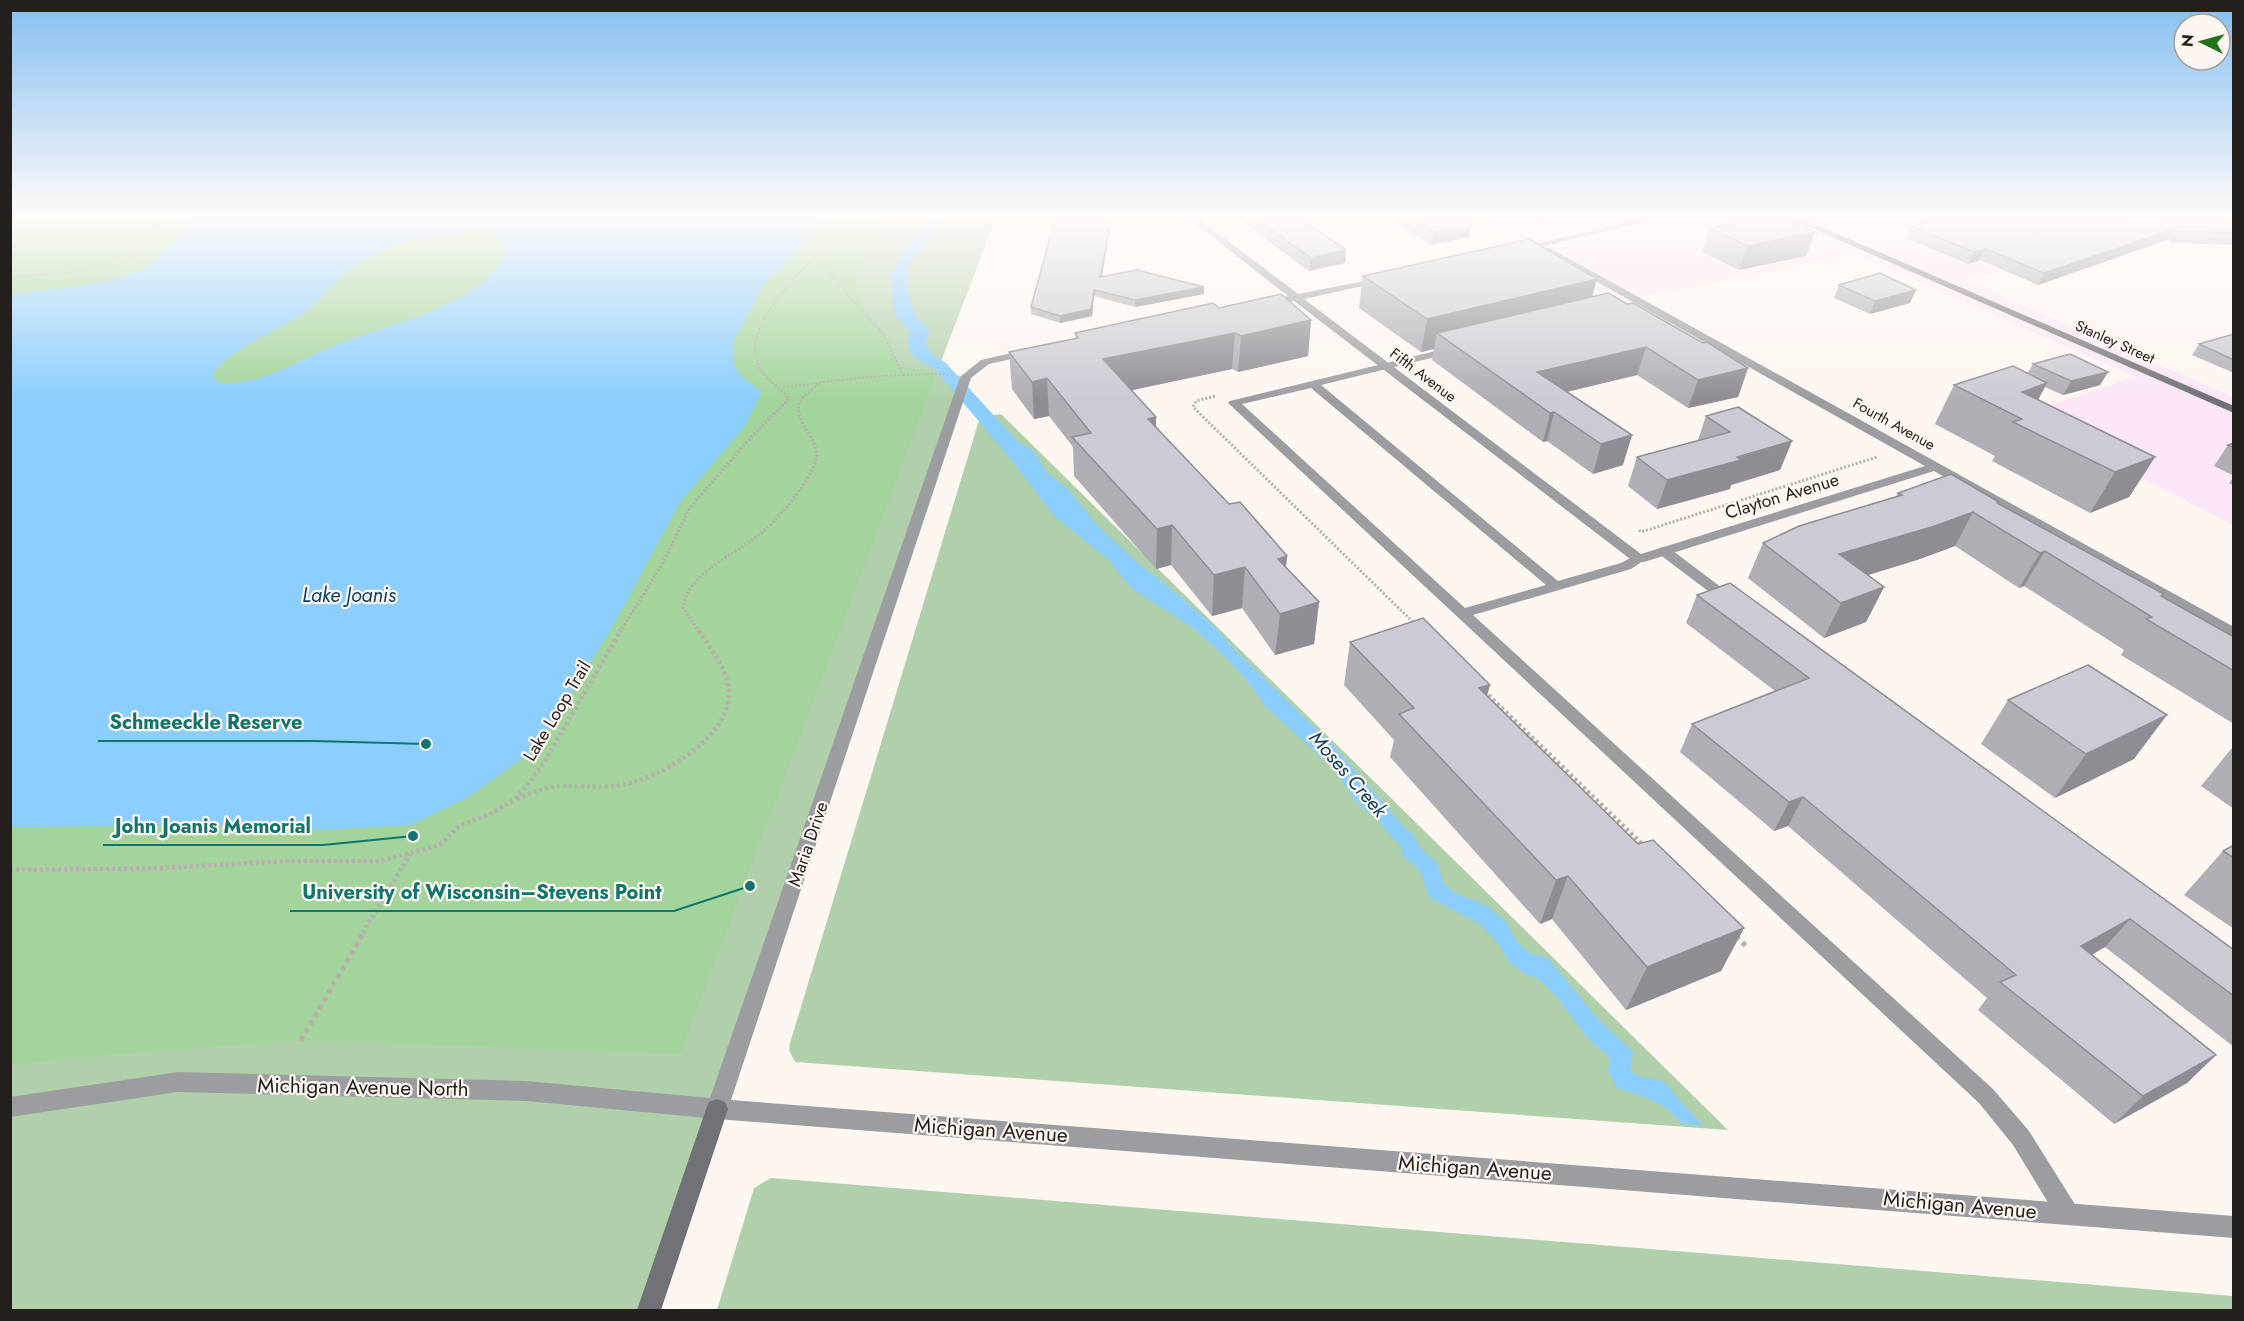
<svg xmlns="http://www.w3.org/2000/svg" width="2244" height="1321" viewBox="0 0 2244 1321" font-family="Jost,sans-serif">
<rect width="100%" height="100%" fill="#fef6f1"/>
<polygon fill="#fbe7f7" points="1477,215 1979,215 2071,252 1964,280 2233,397 2233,525 2044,429 2044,407 2135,377 1856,254 1617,301"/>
<g fill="#b0d0ab">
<polygon points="10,215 997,215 940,364 941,368 937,372 966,377 649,1310 11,1310"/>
<polygon points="1001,414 1728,1130 795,1062 789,1050 790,1043 980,417"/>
<polygon points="771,1178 2233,1296 2233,1310 717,1310 754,1188"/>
</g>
<g fill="#a2d49b">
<polygon points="11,215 190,215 191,216 179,236 146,269 107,282 11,295"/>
<polygon points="831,215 885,215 857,273 855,284 866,314 884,335 900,367 937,372 680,1054 301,1040 68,1058 11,1066 10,827 217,825 323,830 411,825 467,798 537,748 613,626 680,502 745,426 762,392 741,376 733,361 734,340 763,286"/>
<path d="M 480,231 L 500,239 C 501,243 504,248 504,252 C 504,263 494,271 487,278 C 444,315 390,324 338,344 C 296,360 266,385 219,383 L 212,373 C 241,342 271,335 304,313 C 320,302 331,284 347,272 C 386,242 432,235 480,231 Z"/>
</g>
<g fill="#8ccefe" fill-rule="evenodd">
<path d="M 190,215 L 831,215 L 763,286 L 734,340 L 733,361 L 741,376 L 762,392 L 745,426 L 680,502 L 613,626 L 537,748 L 467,798 L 411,825 L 323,830 L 217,825 L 11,827 L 11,295 L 107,282 L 146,269 L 179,236 ZM 480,231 L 500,239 C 501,243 504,248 504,252 C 504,263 494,271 487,278 C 444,315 390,324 338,344 C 296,360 266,385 219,383 L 212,374 C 237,344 273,334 304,313 C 319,303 331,284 347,272 C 386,242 432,235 480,231 Z"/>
<path d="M 934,215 L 950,215 L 913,258 L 907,272 L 908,294 L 916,316 L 930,331 L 925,343 L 932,354 L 946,363 L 1018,442 L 1034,451 L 1046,472 L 1069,490 L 1095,523 L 1141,566 L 1158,578 L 1214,626 L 1236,651 L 1334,746 L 1404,827 L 1415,836 L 1419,847 L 1437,863 L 1443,882 L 1453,892 L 1487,906 L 1506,922 L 1518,943 L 1531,954 L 1548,958 L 1598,1019 L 1633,1052 L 1630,1071 L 1638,1076 L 1663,1081 L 1703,1126 L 1681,1124 C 1668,1102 1640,1096 1617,1088 L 1608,1071 L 1610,1058 L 1588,1039 L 1556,996 L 1539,979 L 1527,975 L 1509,962 L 1498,943 L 1480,924 L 1430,898 C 1420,875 1426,871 1403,857 L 1402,848 L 1376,819 L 1356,802 L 1335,770 L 1266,707 L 1245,678 L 1225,657 L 1193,628 L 1131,588 L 1108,559 L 1055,517 L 1013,462 L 935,369 L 921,362 L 910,353 L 908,340 L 910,331 L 895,315 L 890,277 L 905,245 Z"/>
</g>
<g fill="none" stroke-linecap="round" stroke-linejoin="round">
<g stroke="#b6afab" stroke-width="2" stroke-dasharray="2 2" stroke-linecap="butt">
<polyline points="815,257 884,335 903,375 945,374"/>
<path d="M 10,277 C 41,274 179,274 154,215"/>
<polyline points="779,388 856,378 903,375"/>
<path d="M 787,398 C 783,386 765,383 758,364 C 743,324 794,280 817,254 C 829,242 839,228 850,215"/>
<polyline points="802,398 821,382"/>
<polyline points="1209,398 1216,396"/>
</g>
<g stroke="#b6afab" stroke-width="3" stroke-dasharray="2 2" stroke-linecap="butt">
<polyline points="1215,396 1196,401 1193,407 1414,623"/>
<polyline points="1639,530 1641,532 1877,457"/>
<polyline points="620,632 663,563 689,509 753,435 788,400 787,396"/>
<path d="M 699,632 L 683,608 C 687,574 729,558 753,539 C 766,530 777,519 787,507 C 797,494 812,475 816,460 C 821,435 786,419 803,396"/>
</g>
<g stroke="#b6afab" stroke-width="4.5" stroke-dasharray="3 3" stroke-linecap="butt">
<polyline points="1484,691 1645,847"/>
<path d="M 517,799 C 528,794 540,789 552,787 C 575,784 598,789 621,785 C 659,779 727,739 729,696 C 730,672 711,649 698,630"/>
<polyline points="10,870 161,868 288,861 380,861 440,845 460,825 489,815 514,800 529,783 545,761 621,630"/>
<polyline points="363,933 410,854"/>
</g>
<g stroke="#b6afab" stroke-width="5" stroke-dasharray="4.5 4.5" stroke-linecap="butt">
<polyline points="1736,936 1747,947"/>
<polyline points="301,1040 364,932"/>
</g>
<g fill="#9c9da1" fill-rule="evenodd">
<path d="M 1452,347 L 1457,350 L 1456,352 L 1321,385 L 1558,581 L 1621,563 L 1634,556 L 1644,556 L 1646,559 L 1631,569 L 1473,615 L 1993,1089 L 2029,1131 L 2076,1206 L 2079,1214 L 2076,1222 L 2068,1225 L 2060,1222 L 2013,1145 L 1979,1103 L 1228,403 L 1230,401 ZM 1311,388 L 1546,585 L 1465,608 L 1242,404 Z"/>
<polygon points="1664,547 1669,548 1734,597 1736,600 1734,603 1724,603 1659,554 1657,551 1659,548"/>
</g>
<g fill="#9c9da1" fill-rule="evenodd">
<polygon points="1184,215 1194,215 1298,294 1385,277 1385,281 1304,299 1641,554 1925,466 1544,252 1544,248 1550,248 2234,627 2234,638 1934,471 1644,562 1634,562 1294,301 1263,306 1263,302 1288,296"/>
<polygon points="1658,215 1675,215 1519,252 1514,249"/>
<polygon points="1029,349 1034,352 1033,354 989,364 971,378 731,1100 2234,1216 2234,1238 717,1119 526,1101 178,1092 10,1117 10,1097 178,1072 526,1081 710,1098 960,377 981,360"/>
</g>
<g fill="#717277" fill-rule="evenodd">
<polygon points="1782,215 1794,215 2234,406 2234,413"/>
<polygon points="717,1099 725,1102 728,1109 661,1310 637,1310 706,1109 709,1102"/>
</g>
</g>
<g fill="#afaeb5">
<polygon points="1056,215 1113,215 1102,277 1204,287 1204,294 1135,307 1094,296 1092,316 1060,323 1031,314 1031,307"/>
<polygon points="1233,215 1295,215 1346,250 1345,263 1309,271"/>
<polygon points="1389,215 1455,215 1469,237 1432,245 1389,218"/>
<polygon points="1524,215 1572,215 1537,223"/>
<polygon points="2131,215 2234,215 2234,245 2171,243 2167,240 2038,285 1980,260 1968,264 1906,238 1911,226 2135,218"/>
<polygon points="1710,228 1806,256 1739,270 1702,252"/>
<polygon points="1363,276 1592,296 1627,304 1748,368 1738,397 1688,408 1637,375 1567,392 1623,465 1593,474 1547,441 1543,442 1432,360 1434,349 1421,352 1359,308"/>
<polygon points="1839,285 1910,303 1870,314 1834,298"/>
<polygon points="1219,308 1311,320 1308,356 1238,372 1232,369 1132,390 1156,427 1229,504 1287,556 1286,567 1319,602 1314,644 1275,655 1242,608 1212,616 1171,565 1156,569 1074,476 1073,447 1049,416 1034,419 1012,389 1009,352 1076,338 1075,333"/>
<polygon points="2234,334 2234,373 2192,355 2199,344"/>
<polygon points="2033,364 2108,372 2100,385 2063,395 2045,387 2038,400 2155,457 2129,497 2090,513 1992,461 1995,456 1935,424 1954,385 2027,374"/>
<polygon points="1706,416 1792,441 1780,470 1731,485 1730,489 1657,509 1628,486 1637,457 1698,440"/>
<polygon points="2234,443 2234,476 2214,466 2228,445"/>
<polygon points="2234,477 2234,486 2229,483"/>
<polygon points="1898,493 1998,504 2234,637 2234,724 2121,655 2124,650 2024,586 2019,588 1955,546 1917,560 1867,575 1884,587 1866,622 1824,638 1748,578 1763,543 1896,497"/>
<polygon points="1697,595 2234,950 2234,1047 2105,947 2092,955 2216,1055 2187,1083 2114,1124 1978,1010 1987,998 1788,826 1774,831 1680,752 1692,724 1775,691 1686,623"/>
<polygon points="1350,642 1487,696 1638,844 1744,928 1721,971 1626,1010 1552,919 1540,924 1390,757 1394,740 1344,685"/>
<polygon points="2008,700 2134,759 2055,798 1981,744"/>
<polygon points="2234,748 2234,809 2201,786 2231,749"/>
<polygon points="2234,845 2234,929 2184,895 2223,851"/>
</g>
<g fill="#8f8d94">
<polygon points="1112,215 1113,215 1100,284 1100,277"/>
<polygon points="1538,215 1572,215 1537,223"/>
<polygon points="1472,225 1469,237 1432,245 1434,232"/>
<polygon points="2174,229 2167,240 2038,285 2044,273"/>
<polygon points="1815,232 1806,256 1739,270 1747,246"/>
<polygon points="1986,249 1980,260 1968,264 1974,252"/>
<polygon points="1346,250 1345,263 1309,271 1311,258"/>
<polygon points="1597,279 1588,312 1437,333 1434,349 1421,352 1427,319"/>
<polygon points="1204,287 1204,294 1135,307 1135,300"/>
<polygon points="1094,290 1094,296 1092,316 1060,323 1060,316"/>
<polygon points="1916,290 1910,303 1870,314 1875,301"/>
<polygon points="1311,320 1308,356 1238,372 1241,336"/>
<polygon points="1235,333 1232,369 1104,396 1103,359"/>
<polygon points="1646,347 1637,375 1532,400 1537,372"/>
<polygon points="1748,368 1738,397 1688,408 1698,380"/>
<polygon points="2108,372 2100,385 2063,395 2071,381"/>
<polygon points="1047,378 1049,416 1034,419 1032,382"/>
<polygon points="2047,383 2026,422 2022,419 2022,392"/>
<polygon points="1554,412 1547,441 1543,442 1550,413"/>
<polygon points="1156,417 1156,455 1148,419"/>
<polygon points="1632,435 1623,465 1593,474 1601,444"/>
<polygon points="1792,441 1780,470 1731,485 1730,489 1657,509 1667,480"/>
<polygon points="2155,457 2129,497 2090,513 2115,472"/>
<polygon points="1973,512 1955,546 1917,560 1823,589 1839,554"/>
<polygon points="1172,525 1171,565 1156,569 1157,529"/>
<polygon points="2045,551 2024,586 2019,588 2040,553"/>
<polygon points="1287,556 1283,597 1278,559"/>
<polygon points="1245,567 1242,608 1212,616 1214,575"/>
<polygon points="1884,587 1866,622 1824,638 1841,603"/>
<polygon points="1319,602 1314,644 1275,655 1280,614"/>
<polygon points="1490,685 1478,728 1479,688"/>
<polygon points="2167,715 2134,759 2055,798 2086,754"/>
<polygon points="1803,797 1788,826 1774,831 1789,802"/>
<polygon points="1568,876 1552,919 1540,924 1556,880"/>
<polygon points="2130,919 2105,947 2057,974 2081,946"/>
<polygon points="1744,928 1721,971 1626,1010 1647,967"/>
<polygon points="2216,1055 2187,1083 2114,1124 2143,1096"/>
</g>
<g fill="#cccad3" stroke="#8f8d94" stroke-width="1.5">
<polygon points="1056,215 1112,215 1100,277 1137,270 1204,287 1135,300 1094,290 1091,309 1060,316 1031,307"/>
<polygon points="1251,215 1295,215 1346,250 1311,258"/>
<polygon points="1406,215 1455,215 1472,225 1434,232"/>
<polygon points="1779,215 1815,232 1747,246 1710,228"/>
<polygon points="1956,215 2089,215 2160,220 2153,215 2234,215 2234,233 2177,231 2174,229 2044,273 1986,249 1974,252 1911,226"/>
<polygon points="1529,239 1597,279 1427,319 1363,276"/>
<polygon points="1880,273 1916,290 1875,301 1839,285"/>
<polygon points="1608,293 1627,304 1633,303 1703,343 1707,342 1748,368 1698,380 1646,347 1537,372 1632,435 1601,444 1554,412 1550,413 1437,333"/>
<polygon points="1281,294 1311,320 1241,336 1235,333 1103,359 1156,417 1148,419 1229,504 1240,502 1287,556 1278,559 1319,602 1280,614 1245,567 1214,575 1172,525 1157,529 1072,437 1091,433 1047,378 1032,382 1009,352 1078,338 1075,333 1213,303 1219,308"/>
<polygon points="2234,334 2234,360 2199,344"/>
<polygon points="2070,354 2108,372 2071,381 2033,364"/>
<polygon points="2013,366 2047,383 2022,392 2155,457 2115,472 2013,422 2022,419 1954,385"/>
<polygon points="1738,407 1792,441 1737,457 1741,460 1667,480 1637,457 1730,432 1706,416"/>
<polygon points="2234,443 2234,447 2228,445"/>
<polygon points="1951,474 1999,502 1997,503 2164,594 2161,596 2234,637 2234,671 2146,619 2152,617 2045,551 2040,553 1973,512 1935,526 1839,554 1884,587 1841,603 1763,543 1799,526 1902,495 1898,493"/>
<polygon points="1730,583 2234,950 2234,996 2130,919 2081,946 2216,1055 2143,1096 2000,982 2016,975 1803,797 1789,802 1692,724 1809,678 1697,595"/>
<polygon points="1423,618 1490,685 1479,688 1638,844 1653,840 1744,928 1647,967 1568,876 1556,880 1399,714 1414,708 1350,642"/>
<polygon points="2088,665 2167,715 2086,754 2008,700"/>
<polygon points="2234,845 2234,858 2223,851"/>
</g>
<linearGradient id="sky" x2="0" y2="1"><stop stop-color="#83bef1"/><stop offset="0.54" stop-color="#fffbf9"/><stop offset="1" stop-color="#fffbf9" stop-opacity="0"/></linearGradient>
<rect width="2244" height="400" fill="url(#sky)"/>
<g text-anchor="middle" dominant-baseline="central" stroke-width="4.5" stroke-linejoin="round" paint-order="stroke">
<g font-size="15" fill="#231f1d" stroke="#fef6f1">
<text transform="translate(2115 342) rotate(24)">Stanley Street</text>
<text transform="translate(1423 375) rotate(37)">Fifth Avenue</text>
<text transform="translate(1894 424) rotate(29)">Fourth Avenue</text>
</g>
<g font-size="18" fill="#231f1d" stroke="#fef6f1">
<text transform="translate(1782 496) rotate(-17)">Clayton Avenue</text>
<text transform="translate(557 711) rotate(-59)">Lake Loop Trail</text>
<text transform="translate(808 844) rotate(-71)">Maria Drive</text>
</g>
<g font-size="20" font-style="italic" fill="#0b405f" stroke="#fef6f1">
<text x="349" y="595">Lake Joanis</text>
<text transform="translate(1348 774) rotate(49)">Moses Creek</text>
</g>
<g font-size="21" fill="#231f1d" stroke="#fef6f1">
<text transform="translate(363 1087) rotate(1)">Michigan Avenue North</text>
<text transform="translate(991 1130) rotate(4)">Michigan Avenue</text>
<text transform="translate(1475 1168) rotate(4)">Michigan Avenue</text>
<text transform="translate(1960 1205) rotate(5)">Michigan Avenue</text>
</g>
</g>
<path fill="none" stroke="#0f766e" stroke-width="2" d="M426 744L314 741H98M413 836L323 845H103M750 886L674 911H290"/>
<g fill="#0f766e" stroke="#fef6f1" stroke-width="2">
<circle cx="426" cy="744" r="6"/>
<circle cx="413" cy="836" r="6"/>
<circle cx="750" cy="886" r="6"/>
</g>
<g font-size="20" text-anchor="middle" font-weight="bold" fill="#0f766e" stroke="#fef6f1" stroke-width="4.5" stroke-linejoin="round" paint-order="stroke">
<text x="206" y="729">Schmeeckle Reserve</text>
<text x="213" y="833">John Joanis Memorial</text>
<text x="482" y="899">University of Wisconsin–Stevens Point</text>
</g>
<rect width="2244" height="1321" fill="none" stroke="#231f1d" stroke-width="24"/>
<g transform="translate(2202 42) rotate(275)"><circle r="28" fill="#fef6f1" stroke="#a6a09c" stroke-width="1.5"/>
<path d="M0-4.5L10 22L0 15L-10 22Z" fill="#20731c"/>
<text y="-9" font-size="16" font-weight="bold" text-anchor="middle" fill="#231f1d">N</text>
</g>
</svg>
